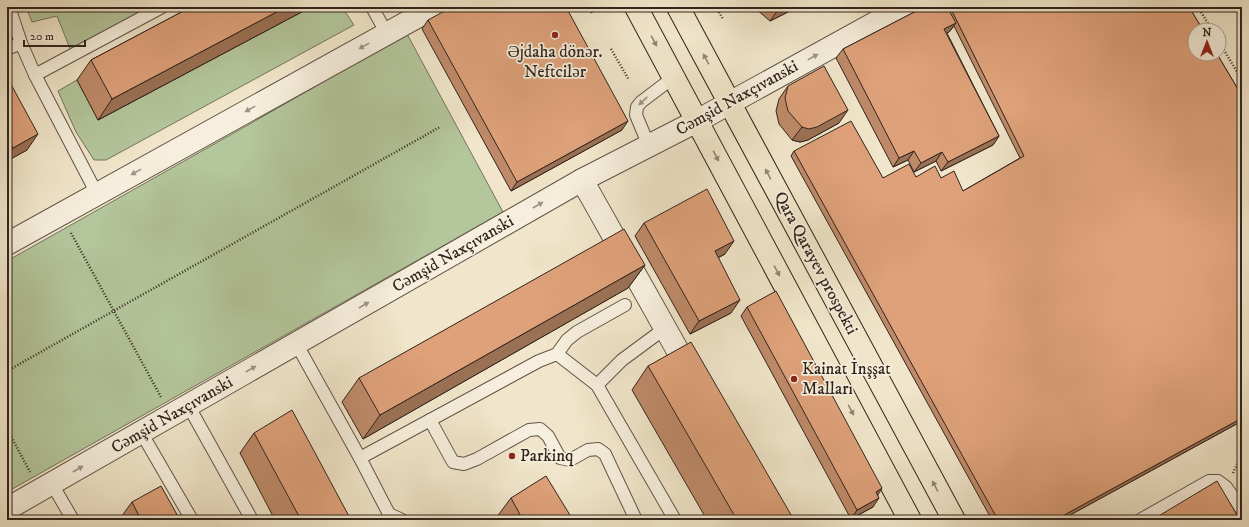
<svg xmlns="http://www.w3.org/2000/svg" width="1249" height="527" viewBox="0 0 1249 527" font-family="'IM FELL DW Pica',serif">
<rect width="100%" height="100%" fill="#f1e6cb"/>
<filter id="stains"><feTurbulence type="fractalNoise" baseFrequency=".005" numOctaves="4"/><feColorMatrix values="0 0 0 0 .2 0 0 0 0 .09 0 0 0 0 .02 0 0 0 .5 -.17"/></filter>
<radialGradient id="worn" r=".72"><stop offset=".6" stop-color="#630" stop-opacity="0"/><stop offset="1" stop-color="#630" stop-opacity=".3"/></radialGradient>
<g fill="#b4c69c" stroke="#72755c">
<polygon points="26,7 144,7 146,13 71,51 57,16 32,22"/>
<polygon points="311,7 342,7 354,25 106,160 94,160 76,132 58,91 77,80 98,120"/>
<polygon points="407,34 503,212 7,492 7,261 248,125"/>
</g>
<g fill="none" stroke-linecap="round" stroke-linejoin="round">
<g stroke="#615448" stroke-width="14">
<g id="service">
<polyline points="9,7 21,43 35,75 97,194"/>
<polyline points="372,7 387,34"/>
<polyline points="7,49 21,43"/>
<polyline points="35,75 162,7"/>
<polyline points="649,146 636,115 637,107 641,102 674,77"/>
<polyline points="296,343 360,458 389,514 402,520"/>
<polyline points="557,354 567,340 577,332 625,305"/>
<polyline points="597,385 622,360 664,329"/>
<polyline points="188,405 252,520"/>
<polyline points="430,420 453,462 464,464 477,459 529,430 540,429 548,436 560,458 570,460 588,450 598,449 605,454 636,520"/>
<polyline points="141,432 192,520"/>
<polyline points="360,458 539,361 557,354 597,385 675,520"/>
<polyline points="52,484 73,520"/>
<polyline points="1140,520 1209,481 1218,481 1226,487 1242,510"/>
</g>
</g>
<g stroke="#615448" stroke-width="24">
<g id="minor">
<polyline points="582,180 692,376"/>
<polyline points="7,244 435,7"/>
<polyline points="7,509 582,180 697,121 904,7"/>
</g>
</g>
<g stroke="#31241d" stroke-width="24">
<g id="primary">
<polyline points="636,7 910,520"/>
<polyline points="678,7 954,520"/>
</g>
</g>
<g stroke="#31241d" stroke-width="2.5" stroke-dasharray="1 2" stroke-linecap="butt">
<polyline points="588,7 592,13"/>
<polyline points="716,7 723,19"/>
<polyline points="1198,7 1212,30"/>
<polyline points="1219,42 1242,80"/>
<polyline points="611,49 629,80"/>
<polyline points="71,233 161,397"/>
<polyline points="7,371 440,127"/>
<polyline points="7,429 30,472"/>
<polyline points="1233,473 1242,454"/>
</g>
<use href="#service" stroke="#f6efdd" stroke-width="12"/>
<use href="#minor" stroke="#f6efdd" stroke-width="22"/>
<use href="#primary" stroke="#f1e6cb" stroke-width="22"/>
</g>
<g fill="#bf8a69" stroke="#31241d">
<polygon points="191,7 311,7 98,120 77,80 91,60"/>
<polygon points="755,7 798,7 770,21 756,9"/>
<polygon points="924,7 1189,7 1242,96 1242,421 1061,520 992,520 791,156 794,151 883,178 916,177 941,178 963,191 1020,158 954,26 949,32 947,33 999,136 993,145 941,171 936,161 914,172 908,160 893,167 836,58 843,49"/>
<polygon points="428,20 622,130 511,191 422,29"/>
<polygon points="7,77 27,150 7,161"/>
<polygon points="788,86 839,123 808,140 800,142 792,140 779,124 776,111 779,99"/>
<polygon points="644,223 725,254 718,258 731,313 690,334 635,236"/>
<polygon points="645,265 628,288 363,439 342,402 359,378"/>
<polygon points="747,307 878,495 873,507 851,519 741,316"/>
<polygon points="648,366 794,520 707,520 632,390"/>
<polygon points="254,433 351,520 275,520 240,453"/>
<polygon points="511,498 573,520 497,520 496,518"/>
<polygon points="132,502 180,520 119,520"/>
</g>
<g fill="#9b7155" stroke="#31241d">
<polygon points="286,7 311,7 98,120 112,99"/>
<polygon points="780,7 798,7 770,21"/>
<polygon points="956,23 949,32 938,38 944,29"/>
<polygon points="848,110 839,123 808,140 800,142 792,140 802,127"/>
<polygon points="628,121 622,130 511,191 517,182"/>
<polygon points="38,134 27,150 7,161 7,157 13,148"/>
<polygon points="999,136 993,145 941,171 948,162"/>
<polygon points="914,151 908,160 893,167 899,158"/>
<polygon points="942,152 936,161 914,172 921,163"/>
<polygon points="734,241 725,254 705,264 715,251"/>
<polygon points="645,265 628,288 363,439 380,415"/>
<polygon points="740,300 731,313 690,334 699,321"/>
<polygon points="1242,418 1242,421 1061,520 1055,520"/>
<polygon points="882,488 876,498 876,492"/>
<polygon points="879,498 873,507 851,519 857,510"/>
</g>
<g fill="#dea17a" stroke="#31241d">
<polygon points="191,7 286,7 112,99 91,60"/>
<polygon points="452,7 566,7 628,121 517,182 428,20"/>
<polygon points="924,7 947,7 956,23 944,29 999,136 948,162 942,152 921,163 914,151 899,158 843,49"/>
<polygon points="950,7 1189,7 1203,30 1195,30 1195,54 1217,54 1242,96 1242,418 1055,520 998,520 794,151 851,121 883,178 909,164 916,177 935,166 941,178 954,171 963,191 1024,156"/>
<polygon points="824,66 848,110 817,127 809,129 802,127 788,111 785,98 788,86"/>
<polygon points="7,77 38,134 13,148 7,136"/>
<polygon points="707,189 734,241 715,251 740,300 699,321 644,223"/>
<polygon points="624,229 645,265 380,415 359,378"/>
<polygon points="776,291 882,488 876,492 879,498 857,510 747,307"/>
<polygon points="691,342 794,520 737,520 648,366"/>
<polygon points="292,410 351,520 301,520 254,433"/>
<polygon points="546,476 573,520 523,520 511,498"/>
<polygon points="1217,481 1240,520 1152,520"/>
<polygon points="161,486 180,520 141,520 132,502"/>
</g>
<defs><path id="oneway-solid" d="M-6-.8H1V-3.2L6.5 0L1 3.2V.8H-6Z"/></defs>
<g fill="#918574">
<use href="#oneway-solid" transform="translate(654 41) rotate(62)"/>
<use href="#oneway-solid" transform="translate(706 59) rotate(-118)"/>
<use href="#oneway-solid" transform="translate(716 156) rotate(62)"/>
<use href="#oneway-solid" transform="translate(768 174) rotate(-118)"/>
<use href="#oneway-solid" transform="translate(777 271) rotate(62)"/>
<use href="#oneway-solid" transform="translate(851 410) rotate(62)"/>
<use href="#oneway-solid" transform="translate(935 486) rotate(-118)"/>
</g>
<g fill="#9d9487">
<use href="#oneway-solid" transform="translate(364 46) rotate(151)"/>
<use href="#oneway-solid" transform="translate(813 57) rotate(-29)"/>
<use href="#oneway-solid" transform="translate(643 101) rotate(137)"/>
<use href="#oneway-solid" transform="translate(250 109) rotate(151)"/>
<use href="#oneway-solid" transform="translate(136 172) rotate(151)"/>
<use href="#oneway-solid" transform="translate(538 205) rotate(-30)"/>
<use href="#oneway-solid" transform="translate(364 305) rotate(-30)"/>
<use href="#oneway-solid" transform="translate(251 369) rotate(-30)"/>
<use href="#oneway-solid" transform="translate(78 469) rotate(-30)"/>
</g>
<g fill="#8f2418" stroke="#f6efdd" stroke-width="1.5">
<circle cx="555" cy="35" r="4"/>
<circle cx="794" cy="379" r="4"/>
<circle cx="512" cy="456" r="4"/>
</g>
<g text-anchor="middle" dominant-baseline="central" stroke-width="3.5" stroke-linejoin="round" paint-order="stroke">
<g font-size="17" fill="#31241d" stroke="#f6efdd" text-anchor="start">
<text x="555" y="52" text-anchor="middle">Əjdaha dönər.<tspan x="555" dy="20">Neftcilər</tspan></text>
<text x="802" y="369">Kainat İnşşat<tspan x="802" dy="20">Malları</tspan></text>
<text x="520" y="456">Parkinq</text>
</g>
<g font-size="17" fill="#31241d" stroke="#f6efdd">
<text transform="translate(737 98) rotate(-29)">Cəmşid Naxçıvanski</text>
<text transform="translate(453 254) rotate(-30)">Cəmşid Naxçıvanski</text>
<text transform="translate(816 263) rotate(62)">Qara Qarayev prospekti</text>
<text transform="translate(172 415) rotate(-30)">Cəmşid Naxçıvanski</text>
</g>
</g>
<rect width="1249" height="527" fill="none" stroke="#f1e6cb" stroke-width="24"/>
<rect x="8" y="8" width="1233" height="511" fill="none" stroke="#31241d" stroke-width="2"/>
<rect x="12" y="12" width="1225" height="503" fill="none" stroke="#31241d"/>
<g transform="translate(1207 42)"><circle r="19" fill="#f6efdd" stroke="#a79e90"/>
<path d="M0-3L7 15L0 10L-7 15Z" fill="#8f2418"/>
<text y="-6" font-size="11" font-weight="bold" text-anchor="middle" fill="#31241d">N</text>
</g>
<path d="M24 40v6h61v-6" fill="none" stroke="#31241d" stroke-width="2"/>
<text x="30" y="40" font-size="12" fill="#31241d" stroke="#f6efdd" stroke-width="3" paint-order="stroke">20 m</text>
<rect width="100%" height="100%" filter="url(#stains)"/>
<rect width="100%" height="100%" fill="url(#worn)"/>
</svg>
